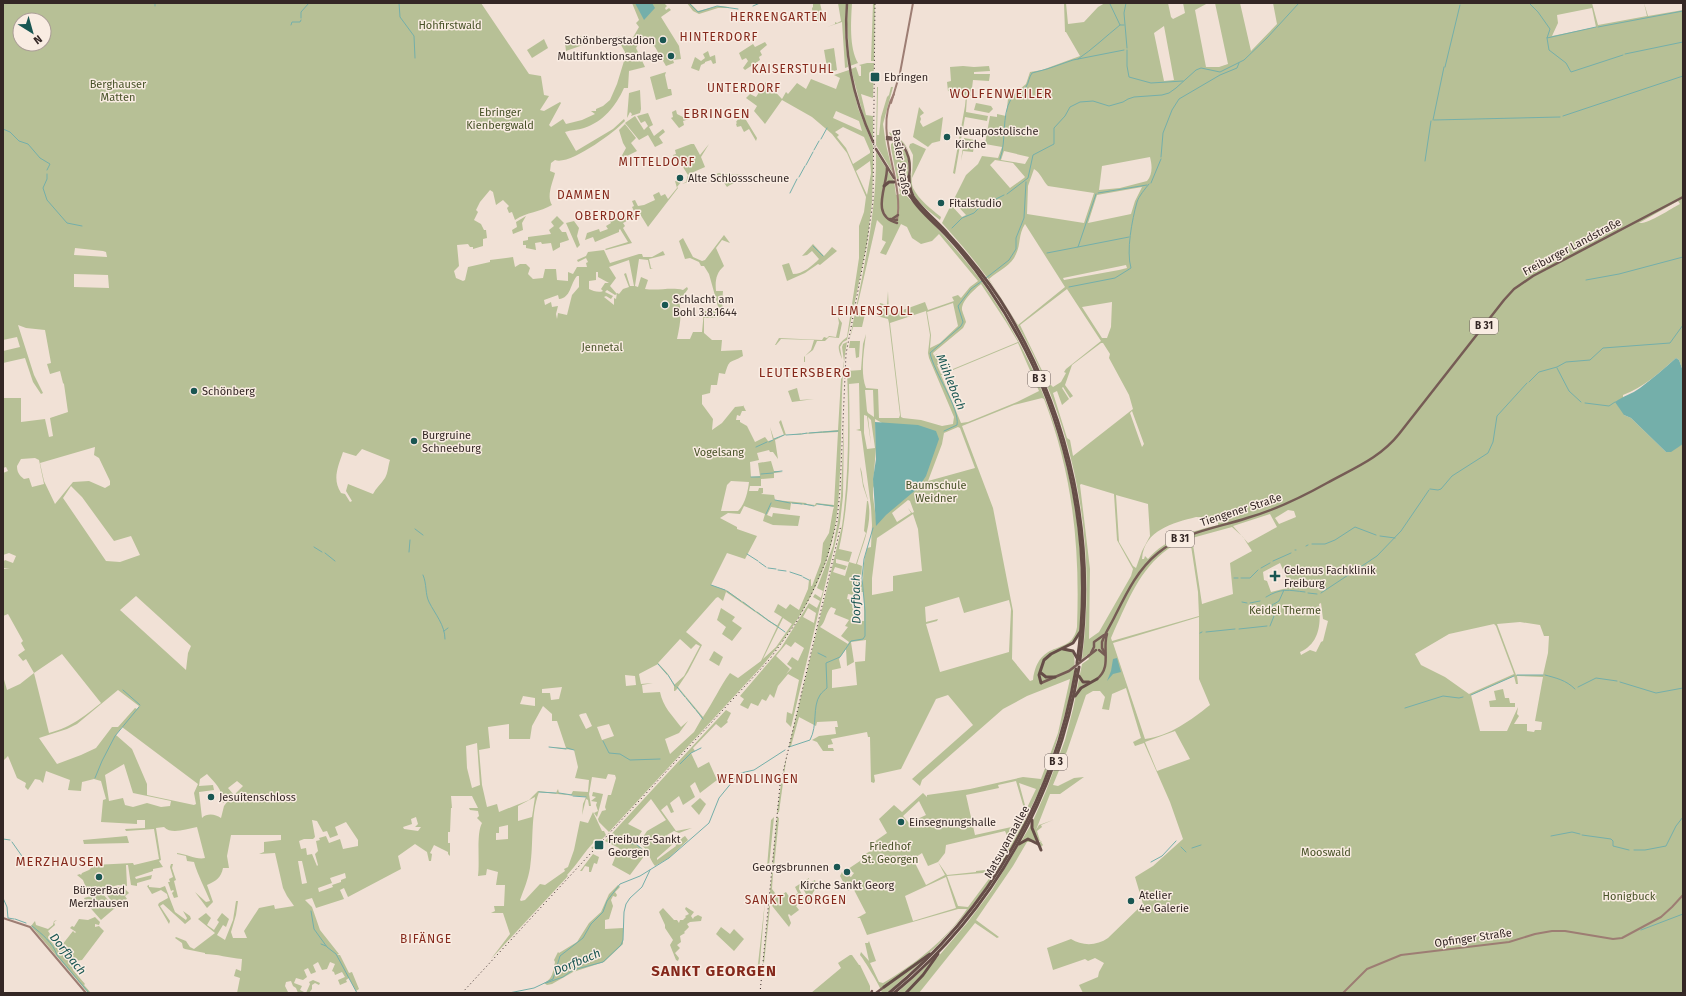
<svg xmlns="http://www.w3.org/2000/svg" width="1686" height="996" viewBox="0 0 1686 996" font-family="'Fira Sans',sans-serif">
<rect width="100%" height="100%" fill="#f1e1d6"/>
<g fill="#b7c096" fill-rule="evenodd">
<path d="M 3,3 L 481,3 L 529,74 L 541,76 L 544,95 L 549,96 L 540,110 L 544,111 L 560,102 L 561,103 L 549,125 L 551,127 L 563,119 L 566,124 L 582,120 L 595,114 L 591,111 L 596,111 L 596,109 L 603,106 L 610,100 L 617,84 L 624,61 L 625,52 L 617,38 L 618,36 L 624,38 L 628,42 L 632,39 L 639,27 L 636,23 L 639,20 L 632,3 L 664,3 L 667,6 L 665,8 L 666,10 L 669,8 L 671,10 L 661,17 L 679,46 L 681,59 L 673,60 L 674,63 L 666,66 L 655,47 L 645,36 L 643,37 L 636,48 L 645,67 L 629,71 L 628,88 L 624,88 C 616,106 603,122 584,128 C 578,130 571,130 565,132 L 576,151 L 613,129 L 624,119 L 625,121 C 615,132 569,166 555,160 L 551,163 L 550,171 L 555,173 C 553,182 546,196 552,205 C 540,212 527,212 515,220 L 512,212 L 509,213 L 507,208 L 509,206 L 503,200 L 496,205 L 493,192 L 490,190 L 480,202 L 476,210 L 478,212 L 474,220 L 481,224 L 484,230 L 486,230 L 487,238 L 483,239 L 483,246 L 473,249 L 473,247 L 470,247 L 468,244 L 457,245 L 459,266 L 454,271 L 456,278 L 463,281 L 465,280 L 468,267 L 490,262 L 490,260 L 513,257 L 515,267 L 520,264 L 526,264 L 530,268 L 528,274 L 533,279 L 543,278 L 545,269 L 556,269 L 557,280 L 568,281 L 568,272 L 573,274 L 577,267 L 587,267 L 586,263 L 588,262 L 586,258 L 578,262 L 577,260 L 586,256 L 588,252 L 604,250 L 610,263 L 639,254 L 642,254 L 643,257 L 652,257 L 663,251 L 665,255 L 649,259 L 651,268 L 653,268 L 650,269 L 648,260 L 639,259 L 635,286 L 638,287 L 641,277 L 648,280 L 645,289 C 658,291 671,287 683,290 L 687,287 L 688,289 L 679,301 C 682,315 680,325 677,339 L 690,339 L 693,332 L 702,332 L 704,311 L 719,310 L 709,274 L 704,266 L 701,266 L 699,262 L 690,258 L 685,259 L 679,241 L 683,238 L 693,257 L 702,261 L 705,260 L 724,235 L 730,243 L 722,240 L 716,248 L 724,266 C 716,273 715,281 716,291 L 723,291 L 722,304 L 725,314 L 722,315 L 722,317 L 704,318 L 704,333 L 712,340 L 722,340 L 721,351 L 742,350 L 743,356 C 729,364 730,358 725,374 L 719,373 L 717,385 L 711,385 L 710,393 L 702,395 L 702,404 L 713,419 L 712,430 L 722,423 L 735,407 L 743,406 L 743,405 L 746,411 L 742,411 L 740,416 L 737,415 L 736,420 L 740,420 L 740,422 L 747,426 L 755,442 L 765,437 L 768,441 L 773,440 L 770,427 L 774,439 L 784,435 L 779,422 L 781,420 L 786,435 L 838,430 L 841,379 L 844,361 L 842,347 L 843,344 L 847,342 C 841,373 842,407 841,439 C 840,470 840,502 834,532 C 824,582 796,627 763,665 L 609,832 L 599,822 L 598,819 L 602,811 L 606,810 L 605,807 L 608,795 L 611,795 L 616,778 L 615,775 L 608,774 L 606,779 L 592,777 L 589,794 L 591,806 L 589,806 L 588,800 L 586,799 L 582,815 L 583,804 L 586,797 L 539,792 C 530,816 534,843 530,868 C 528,880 524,889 520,900 L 521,901 L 525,900 L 540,884 L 545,885 L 565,871 L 564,869 L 568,867 L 574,850 L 580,821 L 588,823 L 593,812 L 602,831 L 604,831 L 606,835 L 593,849 L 591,848 L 596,844 L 594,842 C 584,852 577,865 567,875 L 568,876 L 491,959 L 510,934 L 503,913 L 491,913 L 495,911 L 494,906 L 504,906 L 505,885 L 496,885 L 498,872 L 487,869 L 486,875 L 478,876 C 480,861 476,834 482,823 L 477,818 L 479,816 L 478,811 L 470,810 L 469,808 L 478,808 L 472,796 L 451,796 L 452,808 L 451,808 L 450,832 L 448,832 L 448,843 L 450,843 L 450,856 L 448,854 L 448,852 L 434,845 L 430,853 L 432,854 L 431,861 L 429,861 L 427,852 L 415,844 L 398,856 L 401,869 L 348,897 L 344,888 L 340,890 L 344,899 L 316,908 L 312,898 L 305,900 L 312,907 L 320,930 L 339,954 L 337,955 L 340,955 L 349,973 L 352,972 L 359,989 L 356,991 L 349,978 L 346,980 L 347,982 L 340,985 L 338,980 L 345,977 L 342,972 L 335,975 L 334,972 L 332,971 L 335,964 L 330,962 L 327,969 L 322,970 L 318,962 L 313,965 L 316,972 L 311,974 L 308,968 L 304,970 L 307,977 L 303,980 L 296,978 L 294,983 L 302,986 L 300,990 L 306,993 L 310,984 L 309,982 L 313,980 L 320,983 L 319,985 L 315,983 L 312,985 L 312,989 L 309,993 L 298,993 L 296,988 L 293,986 L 291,981 L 286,982 L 285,986 L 288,992 L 290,993 L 237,993 L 240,978 L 234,976 L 236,969 L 241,971 L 242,959 C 229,958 217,954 205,954 L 205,953 L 185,949 L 183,948 L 182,943 L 175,938 L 176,937 L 186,941 L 190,947 L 194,949 L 215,933 L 198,919 L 206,913 L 211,918 L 207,925 L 214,930 L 219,922 L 217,920 L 222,913 L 229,919 L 226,927 L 223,925 L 217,935 L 225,940 L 233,920 L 236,901 L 238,901 L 236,915 L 231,932 L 233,938 L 247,938 L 244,931 L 259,908 L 274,905 L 275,909 L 294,906 L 287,896 L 283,888 L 275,853 L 259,854 L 264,852 L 264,842 L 281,840 L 281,835 L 231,835 L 227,856 L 229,868 L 223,868 C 221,878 216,881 207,885 L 213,902 L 207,908 L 195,892 L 206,902 L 210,901 C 205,888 198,876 194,862 L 187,861 L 186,856 L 177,854 L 177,853 C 186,854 197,860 205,858 L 197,827 C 185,829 172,835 164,827 L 156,828 L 161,860 L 159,861 L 163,867 L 153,869 L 153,871 L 135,877 L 136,879 L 152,875 L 151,879 L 137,883 L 137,886 L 131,885 L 128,865 L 126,865 L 127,886 L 118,885 L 88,893 L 83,880 L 77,875 L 80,874 L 81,875 L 82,873 L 89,870 L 94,865 L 133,863 L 134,865 L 159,859 L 154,829 L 126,831 L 125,829 L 145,828 L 145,820 L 137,820 L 137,824 L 101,822 L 103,800 L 106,799 L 101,781 L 94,779 L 82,782 L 81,791 L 68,790 L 70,780 L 46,771 L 43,783 L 40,780 L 35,779 L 28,790 L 25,787 L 26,783 L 17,778 L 8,756 L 3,761 L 3,676 L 7,690 L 20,684 L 34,673 L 26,659 L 23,661 L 18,655 L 25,650 L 21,643 L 23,641 L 8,614 L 3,616 L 3,569 L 10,568 L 3,568 L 3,562 L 5,560 L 13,563 L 16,556 L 9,553 L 3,555 L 3,473 L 8,471 L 6,467 L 3,468 L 3,398 L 21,398 L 21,422 L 45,419 L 49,437 L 53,436 L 50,418 L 68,412 L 64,384 L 63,383 L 60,371 L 50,374 L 47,364 L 51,363 L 45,330 L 26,328 L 18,325 L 34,375 L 43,393 L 41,394 L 33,382 L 25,358 L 3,363 L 3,351 L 20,347 L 17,337 L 3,340 ZM 20,20 L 44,20 L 44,44 L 20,44 ZM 75,248 L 103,251 L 106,252 L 107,257 L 74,255 ZM 629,260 L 634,286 L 630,286 L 626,273 L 624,274 L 629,287 L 623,289 L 619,294 L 617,293 L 616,299 L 614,298 L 614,305 L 604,297 L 606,296 L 611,299 L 613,296 L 605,292 L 607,290 L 615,295 L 617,294 L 610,286 L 616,278 L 609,267 ZM 596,272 L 598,272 L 598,277 L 609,283 L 605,283 L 601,289 L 603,291 C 599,293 593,291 589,289 L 589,281 L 596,280 ZM 74,274 L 108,275 L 109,288 L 74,287 ZM 577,276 L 579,276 L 579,287 L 572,295 L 567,315 L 558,313 L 557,319 L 556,314 L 558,306 L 552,307 L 551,302 L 545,305 L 544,300 L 558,295 L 559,299 C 571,298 570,284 577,276 ZM 838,432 L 834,505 L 816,503 L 815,505 L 807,504 L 806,503 L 775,500 L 774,495 L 761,494 L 763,493 L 763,488 L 759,488 L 758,491 L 749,491 L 750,486 L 761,486 L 761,479 L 774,478 L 774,473 L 783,472 L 774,471 L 771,461 L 758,463 L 760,476 L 751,477 L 750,462 L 759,460 L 757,453 L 769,450 L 770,452 L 773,452 L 778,459 L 775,440 L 785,435 ZM 95,447 L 94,455 L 99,458 L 110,481 L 110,485 L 105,488 L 89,481 L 73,482 L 55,504 L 44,481 L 40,463 ZM 362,449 L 390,460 C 388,466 388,473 385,478 C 381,484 376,488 373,494 L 348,484 L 346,491 L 352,501 L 350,502 L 345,494 L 341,493 C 332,479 338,467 343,452 L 356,456 ZM 35,458 L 39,460 L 44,484 L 32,487 L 29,478 L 24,479 C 19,475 17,472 17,466 L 21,459 ZM 731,481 L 749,482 C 748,491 745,505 738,511 L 721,511 L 727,485 ZM 71,486 L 82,497 L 114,541 L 131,536 L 140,555 L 120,562 L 106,561 L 63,498 ZM 791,503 L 816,506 L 817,504 L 834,507 L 833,510 L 829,533 L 823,543 L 821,562 L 812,586 L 811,586 L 811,579 L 809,580 L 808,589 L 799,610 L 790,604 L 786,609 L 778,604 L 774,612 L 782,617 L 777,626 L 726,590 L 711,585 L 727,553 L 745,559 L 757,536 L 737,529 L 737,527 L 720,518 L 728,513 L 740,514 L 744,506 L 765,514 L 763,521 L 773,525 L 798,526 L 800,516 L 773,513 L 772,517 L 767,515 L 771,507 L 790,510 ZM 726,592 L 777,627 L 761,661 L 738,678 L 730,673 C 720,686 713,703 703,717 L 678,687 L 688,672 L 702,645 L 686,632 L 716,598 L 718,597 L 723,601 ZM 136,596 L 191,646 L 188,653 L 186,670 L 120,610 ZM 783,618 L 792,624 L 776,647 L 763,659 ZM 680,639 L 691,649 L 696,644 L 700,646 L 684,676 L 674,685 L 668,674 L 658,663 ZM 62,654 L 101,703 C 83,717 72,727 49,733 L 34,673 ZM 658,664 L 667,675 L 668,675 L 674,686 L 674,691 L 675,691 L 678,688 L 702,718 L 694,732 L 670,754 L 665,739 L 679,733 L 688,721 L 681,727 C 672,715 663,707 660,692 L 643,693 L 642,685 L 653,683 L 641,684 L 639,674 ZM 625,675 L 635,676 L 636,685 L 626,686 ZM 562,687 L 559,699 L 551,700 L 550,693 L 542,693 L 542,689 ZM 118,690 L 139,706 L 137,709 L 135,708 L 118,727 L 112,727 L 96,748 L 81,755 L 57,764 L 39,738 L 67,729 L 77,724 ZM 523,696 L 535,698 L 535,706 L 520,704 ZM 543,706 L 552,714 L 552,721 L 557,721 L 566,748 L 548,747 L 574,750 L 578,767 L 575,778 L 589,780 L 588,792 L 573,791 L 571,795 L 559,793 L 558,789 L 556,793 L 538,791 L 529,800 L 499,812 L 497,804 L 487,807 L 482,785 L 479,750 L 490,748 L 488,727 L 509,724 L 509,739 L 530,739 L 532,726 ZM 586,713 L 592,726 L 586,729 L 579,715 L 581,714 ZM 609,724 L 614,736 L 602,740 L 597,727 ZM 122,727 L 198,784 L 194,793 L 196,804 L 194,805 L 147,795 L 147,784 L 132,749 L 116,735 ZM 477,743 L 480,785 L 472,788 L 467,768 L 466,746 ZM 124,764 L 133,793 L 171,801 L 170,806 L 161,807 L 147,803 L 133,807 L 125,805 L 123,798 L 109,801 L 105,775 ZM 207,774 C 215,783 222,788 223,803 L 226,800 L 227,802 L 224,806 L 221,818 C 215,814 207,813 202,818 L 199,792 L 214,790 L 213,785 L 199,786 L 200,779 ZM 237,781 L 243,786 L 234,795 L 228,788 ZM 535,797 L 532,817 L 518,821 L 518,806 ZM 416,817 L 418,824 L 415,827 L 421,827 L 418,831 L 404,829 L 403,827 L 412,824 L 411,819 ZM 312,820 L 317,821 L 323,832 L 327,831 L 330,838 L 338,835 L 335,827 L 346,822 L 358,840 L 358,846 L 343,849 L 340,839 L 329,843 L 326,836 L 319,838 L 320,840 L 316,841 L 318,851 L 315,854 L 318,865 L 317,866 L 312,854 L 307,855 L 306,848 L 301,849 L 299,841 L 304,839 L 313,839 L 315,837 ZM 508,825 L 508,839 L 496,840 L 496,833 L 499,833 L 499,827 ZM 298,861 L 302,861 L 307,883 L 302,884 ZM 345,873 L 346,878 L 341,880 L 341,882 L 332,885 L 333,887 L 319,892 L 318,888 L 332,883 L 330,878 Z"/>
<polygon points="687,3 690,3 698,11 718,6 729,7 729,8 718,8 699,14 693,11"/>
<polygon points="813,3 820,3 824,21 813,22 812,8 813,7"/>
<polygon points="838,3 846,3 845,35 848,67 845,68 842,22 827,27 835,24 835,22 837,23 841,21"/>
<path d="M 848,3 L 852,3 C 851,20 849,48 858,63 L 850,66 L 847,24 Z"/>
<polygon points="873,3 875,3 874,61 871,61"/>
<path d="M 1064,3 L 1066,3 L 1068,24 L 1084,22 L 1098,7 L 1105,3 L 1168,3 L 1171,17 L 1173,19 L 1185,13 L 1183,3 L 1208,3 L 1195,10 L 1206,67 L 1219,67 L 1228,64 L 1215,3 L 1240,3 L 1251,51 L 1277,24 L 1273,3 L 1592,3 L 1598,25 L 1647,16 L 1644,3 L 1648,16 L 1683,10 L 1683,371 L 1679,360 L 1676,358 C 1659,373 1644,387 1623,395 L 1624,415 L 1631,418 L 1666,452 L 1683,444 L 1683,993 L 1083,993 L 1079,985 L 1098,977 L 1099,972 L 1104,963 L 1095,958 L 1088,961 L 1085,959 L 1053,970 L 1047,948 L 1071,939 C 1082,946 1097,946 1108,938 L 1143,904 L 1135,877 L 1153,866 L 1183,839 L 1170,802 L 1144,743 L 1135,746 L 1133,742 L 1141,738 L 1126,688 L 1112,694 L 1109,710 L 1102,709 L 1105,697 L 1100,691 L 1093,691 L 1086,695 L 1067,751 L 1053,785 L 1058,786 L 1074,778 L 1084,777 L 1060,794 L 1050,794 L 1036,830 L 1039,825 L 1053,820 L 1041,825 L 1042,827 L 1037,831 L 1040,841 L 1041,840 L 1039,841 L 1039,842 L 1042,841 L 1041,842 L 1043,845 L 1041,847 L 1038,840 L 1038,839 L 1034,842 L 1027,842 L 1013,866 L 976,920 L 999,937 L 997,938 L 975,923 L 919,993 L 897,993 L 933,960 L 937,958 L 967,923 L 992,890 L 1032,823 L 1046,791 L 1065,740 L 1073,709 L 1082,664 L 1089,659 L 1087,655 L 1082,659 C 1098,537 1073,413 1007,308 C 1000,298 993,284 986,276 C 973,258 957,240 942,223 L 951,205 L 962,217 L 966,215 L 953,201 L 966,175 L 978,164 L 982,156 L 998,158 L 1002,147 L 985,144 L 990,116 L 997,117 L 997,114 L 1006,116 L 1008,99 L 1026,84 L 1030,72 L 1042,70 L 1080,56 L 1066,32 L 1065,32 ZM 1592,8 L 1596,27 L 1552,36 L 1558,23 L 1557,15 ZM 1164,26 L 1174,80 L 1164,81 L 1154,33 ZM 1004,151 L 1029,157 L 1025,164 L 1001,160 ZM 1150,157 C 1152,165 1153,174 1147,181 L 1120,188 L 1099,190 L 1102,166 ZM 995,160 L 1013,163 L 1025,177 L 1024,178 L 1010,188 L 990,165 ZM 1034,169 C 1040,172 1043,181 1048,186 L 1094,193 L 1084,223 L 1027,214 L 1028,186 ZM 1142,187 L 1135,201 L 1131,214 L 1088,223 L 1097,195 ZM 1678,201 L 1680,204 C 1670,209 1649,224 1639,223 ZM 1025,224 L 1065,287 L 1018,325 L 989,279 C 998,271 1012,265 1016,254 C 1021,244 1018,235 1025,224 ZM 1126,265 L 1127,268 L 1119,270 L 1064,280 L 1063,278 ZM 1067,289 L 1101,341 L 1066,369 L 1064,372 L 1066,373 L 1061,382 L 1053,387 L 1051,385 L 1049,385 L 1020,325 ZM 1112,302 L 1111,327 L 1107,338 L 1102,338 L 1082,307 ZM 1101,343 L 1103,343 L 1110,354 L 1109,358 L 1129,395 L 1133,409 L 1073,456 L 1070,440 L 1067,438 L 1053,393 L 1057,391 L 1062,405 L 1069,399 L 1062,388 L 1063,387 L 1070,398 L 1073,396 L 1065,385 L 1072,365 ZM 1132,411 L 1144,444 L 1142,447 L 1130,413 ZM 1081,484 L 1114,494 L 1117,540 L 1133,569 L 1131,576 L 1099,632 L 1089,639 L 1090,569 L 1080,485 ZM 1116,495 L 1148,504 L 1150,536 L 1142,551 L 1136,568 L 1133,566 L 1119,542 ZM 1288,510 L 1294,511 L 1296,517 L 1279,524 L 1275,518 ZM 1270,514 L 1277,527 L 1248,543 L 1233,526 ZM 1196,517 L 1214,518 L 1223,521 L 1221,523 L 1218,522 L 1218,525 C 1193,531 1166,538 1148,559 L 1145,556 L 1144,559 L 1142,559 C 1144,530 1173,523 1196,517 ZM 1232,527 L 1243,537 L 1252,551 L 1230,563 L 1233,594 L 1202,604 L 1192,538 ZM 1190,539 L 1198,592 L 1199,616 L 1112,641 L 1111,638 L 1114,631 C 1129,599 1139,570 1168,549 C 1174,545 1183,540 1190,539 ZM 1280,563 L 1291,587 L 1271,592 L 1267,581 L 1264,580 L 1263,572 ZM 1321,603 L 1323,619 L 1328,621 L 1323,641 L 1321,642 L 1316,652 L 1310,650 L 1301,655 L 1300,652 C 1320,643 1321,623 1319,604 ZM 1199,617 L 1199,679 L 1210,705 C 1191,720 1170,736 1145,739 L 1113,643 ZM 1520,622 L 1540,625 L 1544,636 L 1549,636 L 1548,653 L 1543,675 L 1516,675 L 1497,624 ZM 1494,624 L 1496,626 L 1514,674 L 1469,694 L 1445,677 L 1421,665 L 1415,654 L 1449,634 ZM 1514,676 L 1516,684 L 1518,684 L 1517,676 L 1543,677 L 1535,721 L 1542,722 L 1541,730 L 1535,730 L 1534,732 L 1527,731 L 1527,724 L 1514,724 L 1519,716 L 1517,714 L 1518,707 L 1507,731 L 1480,731 L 1471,695 ZM 1175,731 L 1190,759 L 1157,771 L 1145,742 Z"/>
<polygon points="581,36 583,45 566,51 565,43"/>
<polygon points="544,39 548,48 532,58 527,50"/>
<polygon points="765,42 767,45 760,51 762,55 759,57 760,60 745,70 743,68 748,61 746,58 742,60 739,53 753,44 755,47"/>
<polygon points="834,48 837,70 828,73 824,50"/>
<polygon points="708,51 710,57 715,55 716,63 713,64 711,60 705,62 705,63 701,65 699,71 691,68 695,57 701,61 705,58 703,54"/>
<polygon points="867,63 874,63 873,98 861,94 866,115 873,116 873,140 865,122 851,69 856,67 859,76 861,76 861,66 859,65"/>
<polygon points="963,66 974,67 989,66 990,71 974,72 974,74 990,74 989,81 973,80 971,96 967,96 966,112 988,116 987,121 965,117 955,174 953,173 965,106 966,96 948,91 947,82 951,81 950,67"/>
<path d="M 849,70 L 858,108 L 873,146 L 873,169 L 872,202 L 867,243 L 847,340 L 843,342 L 840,347 L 842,359 C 837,346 837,345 847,337 L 859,258 L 859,226 L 864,212 L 866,197 L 847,153 L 832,134 L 812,117 L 782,100 L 765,124 L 754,111 L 757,106 L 746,98 L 750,94 L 756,97 L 766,82 L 782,99 L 786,92 L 788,94 L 797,83 L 806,89 L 811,79 L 836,89 L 840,78 L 834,75 ZM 836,111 L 859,121 L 862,131 L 833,118 ZM 843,127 L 864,137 L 870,151 L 870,153 L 853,164 L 846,148 L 837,137 L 839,135 L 835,132 ZM 870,161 L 871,173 L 867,195 L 856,171 Z"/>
<polygon points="666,72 665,75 668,89 671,89 672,95 656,100 650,77"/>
<polygon points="877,87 878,87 877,135 879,135 881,117 887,97 889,95 891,87 893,87 883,124 886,145 893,173 876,145"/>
<polygon points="640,90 641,109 640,113 631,116 632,114 630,112 627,118 629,93"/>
<polygon points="976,103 991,106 993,109 989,113 974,110"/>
<polygon points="919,107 924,113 920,116 921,119 920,122 923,127 943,117 940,141 932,143 928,147 913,137"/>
<polygon points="676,110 677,114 683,117 686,116 689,119 683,121 684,125 679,128 671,118 673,117 672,112"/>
<polygon points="648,113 653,125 649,127 654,136 663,129 665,132 659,137 663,143 655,147 648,135 639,140 625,123 635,116 644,130 648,126 645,121 641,123 637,116"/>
<polygon points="739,118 746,120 757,138 756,141 749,129 744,132 741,126 737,127 736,124 737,123 736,122"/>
<polygon points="625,124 636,138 631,143 637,151 625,157 627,160 624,163 618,160 620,159 626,148 623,143 619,130"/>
<path d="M 889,132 C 908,142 911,151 911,172 C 912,177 911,183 913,188 C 919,200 931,209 941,217 L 940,220 C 930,212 917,203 912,191 C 903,170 923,150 890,135 Z"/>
<polygon points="964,138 975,140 973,152 963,151 961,161"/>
<path d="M 895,141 C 907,148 911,162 908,175 L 901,180 L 897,179 L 891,148 L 891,144 Z"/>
<polygon points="913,143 926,149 912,178 913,155 909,147 910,144"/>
<polygon points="691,144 694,144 700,155 709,144 701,157 705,167 689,174 688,176 691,181 682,184 686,182 688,175 681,164 678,165 673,155 676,154 675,150"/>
<path d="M 876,152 L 894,181 L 896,195 L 900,194 L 899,188 C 927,217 955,246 979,278 C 1041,364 1079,469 1081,575 C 1081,589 1084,630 1075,640 C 1072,643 1068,645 1065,647 L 1073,653 C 1082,672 1050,763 1042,785 L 1040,786 L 1041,787 L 1025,820 L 1026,821 L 1011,849 L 988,884 L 974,904 L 936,947 L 928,954 L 927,957 L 887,993 L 882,993 C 882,989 863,958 860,955 L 861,952 L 869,961 L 865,943 L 868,943 L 869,941 L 876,961 L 870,963 L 879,982 L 883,983 C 915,964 946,940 967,909 L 958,909 L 867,935 L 860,918 L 857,918 L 866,913 L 853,888 L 848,891 L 840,876 L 842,872 L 851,877 L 854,873 L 848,869 L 863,859 L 862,856 L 877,847 L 874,842 L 887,833 L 879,819 L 894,805 L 902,812 L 923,793 L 927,797 L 927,795 L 970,789 L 1023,777 L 1041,779 L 1058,733 L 1070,679 L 1027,696 L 1003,709 L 922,780 L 920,786 L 912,779 L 973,725 L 948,695 L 936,699 L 901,769 L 874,775 L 875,781 L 874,783 L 871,782 L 870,737 L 868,737 L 867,732 L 831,739 L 833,744 L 828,745 L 828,748 L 833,748 L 834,751 L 823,751 L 817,742 L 812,740 L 819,736 L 836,734 L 835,727 L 838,727 L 837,721 L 817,722 L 816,726 L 799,717 L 791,746 L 789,746 L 842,526 C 849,476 849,421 847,371 L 861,370 L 863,344 L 866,334 C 864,351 860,372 866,388 L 878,389 L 879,418 L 899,418 L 900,415 L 889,323 L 888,319 L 877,316 L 880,303 L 887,305 L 888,291 L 889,315 L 925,302 L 928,310 L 954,301 L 952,297 L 958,295 L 961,298 L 970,287 L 978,281 L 939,234 L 932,241 L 921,244 L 912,238 L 907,227 L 901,224 L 886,255 L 880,253 L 886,242 L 882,240 L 883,226 L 877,220 L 856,312 L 865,314 L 862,327 L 853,327 L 850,338 C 862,276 877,215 876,152 ZM 981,284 L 1006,322 L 1018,342 L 941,374 L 937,365 L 941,364 L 937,354 L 934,356 L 933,353 L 963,328 L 966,322 C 965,318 963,314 962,310 C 961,301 975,289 981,284 ZM 953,303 L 958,326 L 940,343 L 930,348 L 931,335 L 927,312 ZM 926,311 L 930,335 L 928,353 L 929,358 L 954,417 L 953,424 L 942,426 L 921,420 L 903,418 L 901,417 L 890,323 ZM 1018,343 L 1039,391 L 1017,402 L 968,422 L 961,423 L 941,375 ZM 859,383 L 860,429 L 856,430 L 861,431 L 871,507 L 872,525 L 871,547 L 867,548 C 863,562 863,575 863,590 L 861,579 L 862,566 L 857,564 C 863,544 873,522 868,501 C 867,495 865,491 864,486 C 862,479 863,473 860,467 L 863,486 L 868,501 L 867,501 L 864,531 L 866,533 L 856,564 L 849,562 L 845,576 L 833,572 L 835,567 L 845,570 L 847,566 L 836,563 L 836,559 L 849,562 L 852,552 L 839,549 C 851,495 850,439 849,384 ZM 865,390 L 873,390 L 874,417 L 868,413 L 867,411 ZM 1042,398 L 1044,399 C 1073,475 1080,547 1077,627 C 1072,658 1039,636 1033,680 L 1030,681 L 1012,659 L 1013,611 L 993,508 L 962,426 L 1014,405 ZM 864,415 L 867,416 L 871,444 L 868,417 L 871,420 L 875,448 L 867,449 L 864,433 ZM 875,419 L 882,423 L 873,485 L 876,448 ZM 958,427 L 960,428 L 975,468 L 928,481 L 942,444 L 944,433 ZM 873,486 L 884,509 L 876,518 L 873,497 ZM 908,500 L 910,501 L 914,512 L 912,513 L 908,508 L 911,513 L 897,522 L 892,513 ZM 913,514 L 918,529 L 922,571 L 893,576 L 893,591 L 872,595 L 872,578 L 877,538 ZM 859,592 L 863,592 L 864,595 L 864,621 L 856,621 L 856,615 L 859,609 L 856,607 L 857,601 L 847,599 L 848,594 L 858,596 ZM 959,597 L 964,613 L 1009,600 L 1011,609 L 1009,652 L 940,672 L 926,624 L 937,621 L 938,619 L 926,622 L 925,607 ZM 831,607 L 836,609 L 834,614 L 849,620 L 845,626 L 848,627 L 841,636 L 849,642 L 848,644 L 820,627 C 826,622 825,614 831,607 ZM 866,640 L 865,661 L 855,662 L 857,685 L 832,688 L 832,670 L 841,668 L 839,659 L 846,649 L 847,666 L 854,662 L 851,642 ZM 1016,781 L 1026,815 L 1022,822 L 1016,826 L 975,835 L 966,795 L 999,788 L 998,785 ZM 1019,783 L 1036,789 L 1026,810 L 1026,809 ZM 919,801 L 926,815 L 909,823 L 903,816 ZM 1005,831 L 1010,842 L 1006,854 L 995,870 L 986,871 L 986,870 L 976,871 L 976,872 L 947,875 L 938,862 L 945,853 L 946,845 ZM 922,853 L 928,866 L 938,862 L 945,875 L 926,885 L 913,859 ZM 994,872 L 968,907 L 958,906 L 947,876 ZM 946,877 L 956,908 L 913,921 L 905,896 Z"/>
<path d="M 719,173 L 722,174 L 748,175 L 756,180 L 754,182 C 744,178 735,182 727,187 L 720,177 L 713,180 L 710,176 Z"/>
<polygon points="675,181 681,182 677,187 678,188 648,227 640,214 623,223 625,226 623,228 632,243 606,250 605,249 628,242 620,229 619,230 619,232 595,242 593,237 585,240 587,233 599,229 600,232 608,229 606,226 611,223 609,220 623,216 624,218 635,213 632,207 634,206 632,201 635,200 638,206 644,205 655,200 653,195 659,192 661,196 665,194 668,199 677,188"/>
<polygon points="526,216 522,223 523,230 513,234 512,230 517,227 516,222"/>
<polygon points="557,216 564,223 559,228 562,232 566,232 569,240 560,243 560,247 553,251 551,243 542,244 541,242 535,243 536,250 526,248 526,245 523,245 523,241 528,240 528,237 551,234 549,230 554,226 551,222"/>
<polygon points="574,221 579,228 577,236 580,245 577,248 566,223"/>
<path d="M 813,244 L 824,256 L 832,247 L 837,251 L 820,265 L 818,264 L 805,273 L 787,281 L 782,265 L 789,263 L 793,274 C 803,274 812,266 819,259 L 812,251 L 807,255 L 802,256 Z"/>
<polygon points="838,317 842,323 839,338 829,337 825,341 817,341 813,350 805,356 805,362 804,362 804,357 811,350 814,340 781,339 776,345 775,345 779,338 822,340 824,337 827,338 829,336 836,337 839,323"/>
<polygon points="850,341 860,341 859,357 856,358 855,348 849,348"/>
<polygon points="797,388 800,400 814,399 792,402 788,391"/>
<path d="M 844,419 L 843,496 L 840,523 L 791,727 L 786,722 L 787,712 L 792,714 L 799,680 L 788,674 L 778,686 L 774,698 L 770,694 L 766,701 L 762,699 L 758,706 L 751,703 L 748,709 L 740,705 L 744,699 L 740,696 L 781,648 L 809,603 L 817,608 L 820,601 L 813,597 L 815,594 L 821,598 L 823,591 L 817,588 L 833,546 L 838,521 L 841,496 ZM 808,608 L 816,613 L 814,623 L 803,617 ZM 795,642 L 804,648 L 798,661 L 792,657 L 787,664 L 792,668 L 786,674 L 790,669 L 776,656 L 786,644 L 791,647 Z"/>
<polygon points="721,608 735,617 732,621 742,628 732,641 722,634 726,627 717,620"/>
<polygon points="714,651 723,657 719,666 709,660"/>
<polygon points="1503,689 1505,698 1509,698 1510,703 1515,703 1515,707 1490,707 1489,701 1496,700 1494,691"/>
<path d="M 726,710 L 731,713 L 727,721 L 728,722 L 721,728 L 716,724 L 693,748 L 695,751 L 691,753 L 698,768 L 709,762 L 717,780 L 700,793 L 695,782 L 690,786 L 695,797 L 683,805 L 679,796 L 670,803 L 674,812 L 671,813 L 667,805 L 661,810 L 676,831 L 692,828 L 679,833 L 674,831 L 667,835 L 673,844 L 657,858 L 657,860 L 676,846 L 675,843 L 685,836 L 688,840 L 669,858 L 655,866 C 649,858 647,848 639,843 L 647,831 L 666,820 L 651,799 L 628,824 L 642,831 L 634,843 L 642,848 L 645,855 L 630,875 L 612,865 L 619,848 L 605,841 Z"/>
<polygon points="787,754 779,812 777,813 781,784"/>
<polygon points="593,792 603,794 597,817 594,813 598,811 596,805 597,802 591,801 596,797 592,796"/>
<polygon points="700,798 706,804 699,815 691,806"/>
<polygon points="774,817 769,866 769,869 767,867 771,820"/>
<polygon points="777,817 779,818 774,867 772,868"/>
<polygon points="127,836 129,843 84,844 83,840"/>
<polygon points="593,854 599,857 597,864 594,863 591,872 589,872 589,867 585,866 582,871 580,871"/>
<polygon points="171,864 173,864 172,868 176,880 174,881 178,897 174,898 172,893 174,891 173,890 171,891 168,882 170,882 169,879 173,877 170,867"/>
<polygon points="772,872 773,873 772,889 778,897 786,892 790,898 798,893 795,887 809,878 809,879 800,885 799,889 804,898 806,894 802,887 815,880 817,886 807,903 805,904 803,901 796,906 799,910 791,916 789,914 788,915 791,923 789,927 769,902"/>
<polygon points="149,885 149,887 160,888 165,886 175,912 186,920 187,918 183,911 190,916 191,919 185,924 163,904 160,906 170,921 169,924 158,905 159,903 168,898 167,894 161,890 152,894 147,886"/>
<path d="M 618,885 L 620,887 L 615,892 L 617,895 L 616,897 L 613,896 L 611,900 L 613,906 L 609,919 L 605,920 L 605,929 L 623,928 L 623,944 L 604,962 L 573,972 L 552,984 L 547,985 L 544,983 C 553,979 553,971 555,962 L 554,960 L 558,952 L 559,953 L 577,942 L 589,923 L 601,912 L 609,894 Z"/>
<polygon points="119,887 125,889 129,893 125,896 127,899 116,908 114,901 112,902 104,891"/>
<polygon points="102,893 115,908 101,920 86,903 84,898"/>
<polygon points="765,901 760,961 759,968 757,969 756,967 758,964"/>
<polygon points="769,905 770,907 764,963 763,962"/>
<polygon points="686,907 694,912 691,916 693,919 694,917 698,915 702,917 701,921 690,922 687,924 689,927 684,932 685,933 680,936 681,942 677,945 680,948 675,953 679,958 678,961 676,960 670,945 673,940 665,928 665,925 659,912 663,908 674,920 677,920 679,923 680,920 683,920 686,917 685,916 689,914 685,909"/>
<polygon points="95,917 100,922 99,925 95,924 95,927 99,926 104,931 82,960 74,961 72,965 73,970 85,984 84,985 91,993 88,993 31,926 35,921 36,925 48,929 53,925 54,921 57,920 54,922 55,925 48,931 50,934 48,937 56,948 59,945 62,945 73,931 75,933 76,932 70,928 72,926 74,927 79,919 88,920"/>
<polygon points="721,927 730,934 734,929 744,939 734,951 716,934"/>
<polygon points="850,955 852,955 859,965 860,965 870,986 870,993 811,993 841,968 838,963"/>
</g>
<g fill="#74afaa">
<polygon points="635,3 652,3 655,8 644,20"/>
<path d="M 1676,358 L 1679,360 L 1683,371 L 1683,444 L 1671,452 L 1666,452 L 1631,418 L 1624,415 L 1615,402 C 1623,396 1632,394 1640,388 C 1652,379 1664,369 1676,358 Z"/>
<polygon points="875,422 918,425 936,431 939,439 926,476 918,488 886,515 876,526 873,479 876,459"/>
<polygon points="1117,658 1121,672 1113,674 1107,681 1111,671 1113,659"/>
</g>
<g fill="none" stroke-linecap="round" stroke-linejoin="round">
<g stroke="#74afaa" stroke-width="1">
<polyline points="399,3 400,17 414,36 415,58"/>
<polyline points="689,3 698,12 717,6 738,9"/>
<polyline points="1126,3 1124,13 1127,48"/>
<polyline points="1529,3 1538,12 1550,29 1547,38 1596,27"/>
<polyline points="1110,4 1120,25 1124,25"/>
<polyline points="155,6 155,3"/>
<polyline points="753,6 760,3"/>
<polyline points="301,18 301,12 309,3"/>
<polyline points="291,25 292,22 300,22 301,20"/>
<polyline points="1598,27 1683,11"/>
<polyline points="1547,38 1549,50 1566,63 1571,72 1623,55"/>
<polyline points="1127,50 1127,66 1129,77 1151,83 1183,81"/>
<polyline points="1625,54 1683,42"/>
<path d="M 1078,59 C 1093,49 1105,37 1120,25"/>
<polyline points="1445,67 1460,5"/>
<polyline points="1563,116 1683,76"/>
<polyline points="1433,120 1444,67"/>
<polyline points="1434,120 1560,117"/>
<polyline points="3,129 10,132 19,141 28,144 40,158 50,164 47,170"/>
<polyline points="821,139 827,128"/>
<polyline points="814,150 819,141"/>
<polyline points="1161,157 1163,133 1172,110 1179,99 1220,75 1237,68 1239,63"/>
<path d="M 1000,159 C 1007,140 1001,116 1011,99 C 1015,93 1022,91 1026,87 C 1029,82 1029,77 1032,73 L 1047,69 L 1073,60 L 1124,50"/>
<polyline points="1425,161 1431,121"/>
<polyline points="806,165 813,152"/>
<polyline points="47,174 47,179 43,188 47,200 67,223 82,226"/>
<polyline points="799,177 805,166"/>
<polyline points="1151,183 1161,159"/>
<polyline points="790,193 797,179"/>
<polyline points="1098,193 1147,185"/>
<polyline points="1007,194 1028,178 1033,155 1054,144 1054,128 1065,116 1070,107 1080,102 1093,101 1109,106 1123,102 1128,99 1134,97 1162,95 1169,93 1176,88 1196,70 1201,68 1220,72 1244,60 1267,38 1299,3"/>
<polyline points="952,228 962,218 974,213 985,202 994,200 1004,195"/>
<polyline points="813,246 823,256"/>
<polyline points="1078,247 1129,237"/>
<polyline points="1047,253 1078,247 1096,194"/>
<polyline points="986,278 1009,260 1016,249 1016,238 1024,218 1026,182"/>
<polyline points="1586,280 1619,274 1683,257"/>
<path d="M 1069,287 L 1115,278 L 1131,268 C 1126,251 1132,220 1137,202 C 1139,196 1145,189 1149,184"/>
<polyline points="1557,368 1569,391 1581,402"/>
<polyline points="1529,382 1539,372 1557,367 1566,362 1590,360 1603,348 1670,343 1683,325"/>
<polyline points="1585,403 1609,406 1615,402"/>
<path d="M 944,431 L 957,425 C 960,408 934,373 930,353 L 961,326 L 963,322 L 958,306 L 971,289 L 982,281"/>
<polyline points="823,432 838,431"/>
<polyline points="809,433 822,432"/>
<polyline points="802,434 807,433"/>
<polyline points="786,435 801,434"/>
<polyline points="774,439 784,435"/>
<polyline points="769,442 773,440"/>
<polyline points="756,447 767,442"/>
<polyline points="774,472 782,471"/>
<polyline points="761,474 773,473"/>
<polyline points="751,477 760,477"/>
<polyline points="1430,489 1438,490 1441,489 1452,476 1488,453 1493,442 1497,416 1527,383"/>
<polyline points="775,500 790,503"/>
<polyline points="792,503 802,504"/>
<polyline points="804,504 814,506"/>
<polyline points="817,504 833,506"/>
<polyline points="766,514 771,503"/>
<polyline points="415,529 423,535"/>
<polyline points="1380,536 1395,538"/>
<polyline points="1312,544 1325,544 1335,540 1355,527 1376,535"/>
<polyline points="1306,546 1308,545"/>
<polyline points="314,547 322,552"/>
<polyline points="1295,550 1296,550"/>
<polyline points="409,552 410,540"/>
<polyline points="325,553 335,561"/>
<polyline points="747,554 758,561"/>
<polyline points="1273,561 1291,553"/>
<polyline points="759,562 766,567"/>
<polyline points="768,568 776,569"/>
<polyline points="1261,568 1270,563"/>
<polyline points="778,570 786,571"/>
<polyline points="790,572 802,576"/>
<path d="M 423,575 C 427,584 425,594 429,602 C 435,614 445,625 445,639"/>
<polyline points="803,577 809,580"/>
<polyline points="1234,578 1238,578"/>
<polyline points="1241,578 1250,578 1258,570"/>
<polyline points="711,585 725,590"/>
<polyline points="727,591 741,601"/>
<polyline points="1308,593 1317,594"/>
<polyline points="1321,593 1377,556 1401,531 1429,490"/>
<path d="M 1266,597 C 1281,588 1288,590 1305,592"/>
<polyline points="743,602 755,611"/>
<polyline points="1242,602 1247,603"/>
<polyline points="1250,603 1260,601"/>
<polyline points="1274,604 1279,601 1284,590"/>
<polyline points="757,612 769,621"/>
<polyline points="769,621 777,626"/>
<polyline points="1270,626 1274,616 1270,610 1273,604"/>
<polyline points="778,627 785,632"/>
<polyline points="1239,629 1267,626"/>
<polyline points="444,631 448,628"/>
<polyline points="1206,632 1235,629"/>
<polyline points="1200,633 1202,632"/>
<polyline points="818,653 826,657"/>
<polyline points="658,664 667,674"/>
<polyline points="668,675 675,686"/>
<polyline points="1517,675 1543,675"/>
<path d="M 1545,675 C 1556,678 1566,680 1575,689"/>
<polyline points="1620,682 1656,693 1683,688"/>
<polyline points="677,687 685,697"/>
<polyline points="1578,687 1596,678 1617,681"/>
<polyline points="123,690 140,705"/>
<polyline points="1471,695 1514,676"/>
<polyline points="686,698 695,709"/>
<polyline points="1405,708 1443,696 1459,698 1463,697"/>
<polyline points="696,710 703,719"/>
<polyline points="603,741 609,753 620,754 630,760 660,759"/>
<polyline points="549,747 566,749"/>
<path d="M 789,747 L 810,740 C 818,725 812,707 820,695 C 822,692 825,690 827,688 L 826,663 L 840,657 L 851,641 L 863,639 L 865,636 L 865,611 L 862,578 L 864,559 L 873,528"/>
<polyline points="567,748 574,750"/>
<polyline points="680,764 691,753 701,748"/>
<polyline points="95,778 102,761 115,736 139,707"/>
<polyline points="539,792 556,793"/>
<polyline points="559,793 572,795"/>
<polyline points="573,796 586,797"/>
<polyline points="1582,835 1611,839 1613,841 1613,846 1629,850"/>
<polyline points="617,836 633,844"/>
<polyline points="1551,836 1572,832 1580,834"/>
<polyline points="3,839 10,840"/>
<polyline points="12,842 24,859 25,864"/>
<polyline points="635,843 645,852"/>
<polyline points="1181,847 1186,852"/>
<polyline points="1192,848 1201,845"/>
<polyline points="1634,850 1645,850 1666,846 1676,826 1683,817"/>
<polyline points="1151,862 1162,856 1176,841"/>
<polyline points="3,898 7,907 8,918 14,919"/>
<polyline points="311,911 314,929 327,947 336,954 357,993"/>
<polyline points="15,919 26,923"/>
<path d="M 32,926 C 42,934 53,943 57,955 L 89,993"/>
<polyline points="1641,930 1683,914"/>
<polyline points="321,944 326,946"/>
<polyline points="546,983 563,977 573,970 603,962 621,945 623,940 624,912 626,904 630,898 642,887 650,870"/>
<polyline points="509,993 534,988 553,979 560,956 583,938 591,924 603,912 607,901 620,884 640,876 669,858 709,823 719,798 737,776 741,773 754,770 785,750"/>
</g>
<polyline stroke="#cbbcb3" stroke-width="2.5" stroke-dasharray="2.5 1" stroke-linecap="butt" points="873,142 876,149"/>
<g stroke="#9d7d73" stroke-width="2">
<path d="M 894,94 C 872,131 905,180 897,220"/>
<polyline points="891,103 900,73 913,3"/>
<polyline points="3,918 30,927 86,993"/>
<polyline points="1343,993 1367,969 1401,955 1509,942 1535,934 1552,931 1565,931 1613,939 1622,938 1661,917 1672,907 1683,895"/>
</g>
<g stroke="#765c55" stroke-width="2.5">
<path d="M 847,3 C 843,52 853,98 873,142"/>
<path d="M 887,137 C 906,138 912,161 909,176 L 903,180 L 898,180"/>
<polyline points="887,139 897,140"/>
<polyline points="876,149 894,178"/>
<path d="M 887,167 C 888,185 869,216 897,223"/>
<polyline points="890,219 897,220"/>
<polyline points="892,219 898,215"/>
<polyline points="1099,650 1105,655"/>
<polyline points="1091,653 1094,647 1094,642 1104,635"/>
<path d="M 1105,653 L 1102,648 L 1102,642 C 1105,633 1110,626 1114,618 C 1126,594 1137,570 1158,553 C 1183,532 1217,528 1247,518 C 1275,510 1302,497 1327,483 C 1354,468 1380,458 1399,434 L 1504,300 L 1514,289 L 1533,276 L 1683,197"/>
<path d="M 1097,679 C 1112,667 1102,650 1107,634"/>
<polyline points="1041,683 1069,671 1096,650"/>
<polyline points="871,993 872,991"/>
<polyline points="876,993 884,987"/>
</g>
<g stroke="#664e48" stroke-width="3">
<path d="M 909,176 C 909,183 910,190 913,196 C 920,208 939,223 948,234 C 971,259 992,285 1009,314 C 1071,419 1096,539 1080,660"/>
<polyline points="899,184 911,197"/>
<polyline points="884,186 889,182 894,182"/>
<path d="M 911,197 C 918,210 936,224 946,235 C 962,252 976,270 989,289 C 1064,397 1096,533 1077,663"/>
<polyline points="1063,649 1073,651 1077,658"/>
<polyline points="1041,673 1046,677 1055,677"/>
<polyline points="1079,676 1083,682 1089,682"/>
<polyline points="1041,683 1039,675 1044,660 1051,654 1073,643 1080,632"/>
<polyline points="1075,696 1081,688 1097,679"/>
<polyline points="1032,820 1032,828 1041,850"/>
<polyline points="1019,844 1028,839 1038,844"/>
<polyline points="884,987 930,954"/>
<path d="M 889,993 C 990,910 1054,798 1076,669"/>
<path d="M 894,993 C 994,911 1058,794 1079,667"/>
<polyline points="906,993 923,975 938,954"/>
</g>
<g stroke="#342725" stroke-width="1" stroke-dasharray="1 3" stroke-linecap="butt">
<polyline points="462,993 769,660 796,623 811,595 826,561 837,521 840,490 846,354 866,248 873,202 875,3"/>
<polyline points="760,993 780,785 841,525"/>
</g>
</g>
<g fill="#195652" stroke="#f9ece2" stroke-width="1.5">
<circle cx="663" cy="40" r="4"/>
<circle cx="671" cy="56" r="4"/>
<rect x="870" y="72" width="10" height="10" rx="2"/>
<circle cx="947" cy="137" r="4"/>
<circle cx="680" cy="178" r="4"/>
<circle cx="941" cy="203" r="4"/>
<circle cx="665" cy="305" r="4"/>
<circle cx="194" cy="391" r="4"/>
<circle cx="414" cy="441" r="4"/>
<path d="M1273 570h4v4h4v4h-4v4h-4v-4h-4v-4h4z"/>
<circle cx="211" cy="797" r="4"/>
<circle cx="901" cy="822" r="4"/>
<rect x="594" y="840" width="10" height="10" rx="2"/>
<circle cx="837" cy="867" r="4"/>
<circle cx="847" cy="872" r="4"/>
<circle cx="99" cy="877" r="4"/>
<circle cx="1131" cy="901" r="4"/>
</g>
<g text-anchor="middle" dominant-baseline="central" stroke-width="3" stroke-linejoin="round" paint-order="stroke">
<g fill="#f9ece2" stroke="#6f625e" stroke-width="1">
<rect x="1470" y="318" width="28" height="16" rx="3"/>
<rect x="1028" y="371" width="22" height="16" rx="3"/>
<rect x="1166" y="531" width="28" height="16" rx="3"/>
<rect x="1045" y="754" width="22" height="16" rx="3"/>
</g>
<g font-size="10" font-weight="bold" fill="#342725">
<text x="1484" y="326">B 31</text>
<text x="1039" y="379">B 3</text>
<text x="1180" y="539">B 31</text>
<text x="1056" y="762">B 3</text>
</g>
<g font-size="11" fill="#485228" stroke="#f9ece2">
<text x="450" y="25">Hohfirstwald</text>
<text x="118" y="84">Berghauser<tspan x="118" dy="13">Matten</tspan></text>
<text x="500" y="112">Ebringer<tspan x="500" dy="13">Kienbergwald</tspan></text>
<text x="602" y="347">Jennetal</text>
<text x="719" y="452">Vogelsang</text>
<text x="936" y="485">Baumschule<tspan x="936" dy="13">Weidner</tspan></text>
<text x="1285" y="610">Keidel Therme</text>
<text x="890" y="846">Friedhof<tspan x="890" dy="13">St. Georgen</tspan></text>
<text x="1326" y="852">Mooswald</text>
<text x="1629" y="896">Honigbuck</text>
</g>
<g font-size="11" fill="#342725" stroke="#f9ece2" text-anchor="start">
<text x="655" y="40" text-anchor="end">Schönbergstadion</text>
<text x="663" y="56" text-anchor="end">Multifunktionsanlage</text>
<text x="884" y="77">Ebringen</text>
<text x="955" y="131">Neuapostolische<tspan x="955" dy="13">Kirche</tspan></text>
<text x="688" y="178">Alte Schlossscheune</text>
<text x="949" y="203">Fitalstudio</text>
<text x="673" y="299">Schlacht am<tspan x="673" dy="13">Bohl 3.8.1644</tspan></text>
<text x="202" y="391">Schönberg</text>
<text x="422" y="435">Burgruine<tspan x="422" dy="13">Schneeburg</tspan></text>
<text x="1284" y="570">Celenus Fachklinik<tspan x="1284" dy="13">Freiburg</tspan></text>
<text x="219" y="797">Jesuitenschloss</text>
<text x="909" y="822">Einsegnungshalle</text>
<text x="608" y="839">Freiburg-Sankt<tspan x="608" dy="13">Georgen</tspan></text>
<text x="829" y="867" text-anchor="end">Georgsbrunnen</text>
<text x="847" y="885" text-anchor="middle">Kirche Sankt Georg</text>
<text x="99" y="890" text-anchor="middle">BürgerBad<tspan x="99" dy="13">Merzhausen</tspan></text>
<text x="1139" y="895">Atelier<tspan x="1139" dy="13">4e Galerie</tspan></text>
</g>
<g font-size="11" fill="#342725" stroke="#f9ece2">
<text transform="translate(901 162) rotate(81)">Basler Straße</text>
<text transform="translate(1572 247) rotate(-28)">Freiburger Landstraße</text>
<text transform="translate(1241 510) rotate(-18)">Tiengener Straße</text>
<text transform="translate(1007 842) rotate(-61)">Matsuyamaallee</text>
<text transform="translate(1473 938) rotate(-8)">Opfinger Straße</text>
</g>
<g font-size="12" letter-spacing="1" fill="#85281b" stroke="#f9ece2">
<text x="779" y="17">HERRENGARTEN</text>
<text x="719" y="37">HINTERDORF</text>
<text x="793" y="69">KAISERSTUHL</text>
<text x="744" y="88">UNTERDORF</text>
<text x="657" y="162">MITTELDORF</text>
<text x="584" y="195">DAMMEN</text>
<text x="608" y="216">OBERDORF</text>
<text x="872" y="311">LEIMENSTOLL</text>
<text x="758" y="779">WENDLINGEN</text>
<text x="796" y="900">SANKT GEORGEN</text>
<text x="426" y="939">BIFÄNGE</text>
</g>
<g font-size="12" font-style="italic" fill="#195652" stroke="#f9ece2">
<text transform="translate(951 382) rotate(68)">Mühlebach</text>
<text transform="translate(856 599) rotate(-91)">Dorfbach</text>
<text transform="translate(68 954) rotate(51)">Dorfbach</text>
<text transform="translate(577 962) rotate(-23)">Dorfbach</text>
</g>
<g font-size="13" letter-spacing="1" fill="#85281b" stroke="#f9ece2">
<text x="1001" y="93">WOLFENWEILER</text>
<text x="717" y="113">EBRINGEN</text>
<text x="805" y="372">LEUTERSBERG</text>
<text x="60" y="861">MERZHAUSEN</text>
</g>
<g font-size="15" font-weight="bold" letter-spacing="1" fill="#85281b" stroke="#f9ece2">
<text x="714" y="971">SANKT GEORGEN</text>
</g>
</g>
<rect width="1686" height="996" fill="none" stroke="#342725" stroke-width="8"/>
<g transform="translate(32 32) rotate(143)"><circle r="19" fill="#f9ece2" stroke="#aa9d96"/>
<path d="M0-3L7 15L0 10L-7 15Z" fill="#195652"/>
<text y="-6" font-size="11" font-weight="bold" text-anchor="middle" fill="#342725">N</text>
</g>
</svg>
